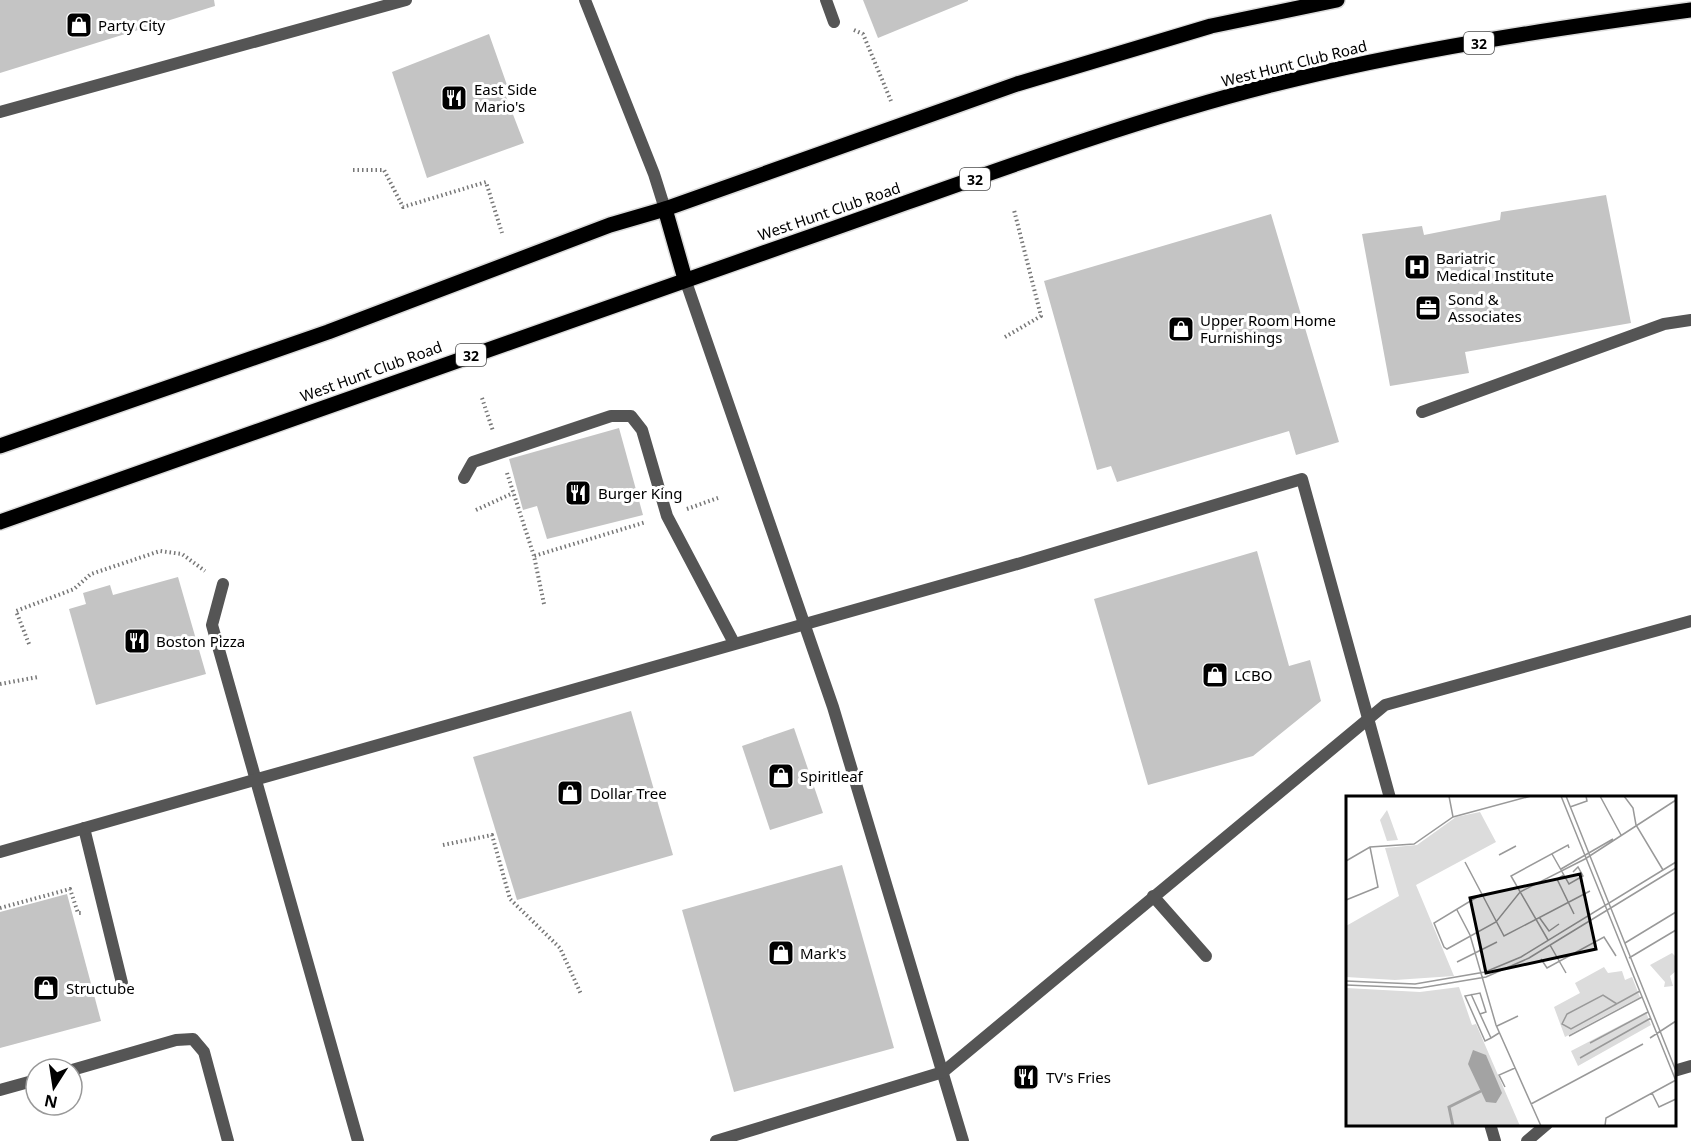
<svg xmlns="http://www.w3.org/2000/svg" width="1691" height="1141" viewBox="0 0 1691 1141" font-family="'Noto Sans',sans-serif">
<rect width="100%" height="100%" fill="#fff"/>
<g fill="#c4c4c4">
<polygon points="0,0 214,0 215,6 0,73"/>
<polygon points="863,0 968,0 968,1 878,38"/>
<polygon points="489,34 507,85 502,86 524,143 427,178 392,72"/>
<polygon points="1606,195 1631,323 1465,352 1469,373 1390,386 1362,234 1422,226 1424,235 1500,220 1501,212"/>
<polygon points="1271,214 1339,442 1296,455 1289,431 1117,482 1111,466 1097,470 1044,281"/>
<polygon points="619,428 643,515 547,539 537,506 523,510 509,459"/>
<polygon points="1257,551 1289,666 1310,660 1321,701 1253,756 1148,785 1094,599"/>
<polygon points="178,577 206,674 96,705 69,609 86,604 83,593 110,585 113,595"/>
<polygon points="631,711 673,855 517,900 473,757"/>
<polygon points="794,728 823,813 770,830 742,746"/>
<polygon points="842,865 894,1048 734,1092 682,910"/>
<polygon points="67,894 101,1021 0,1048 0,912"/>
</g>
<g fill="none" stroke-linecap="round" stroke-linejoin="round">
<g stroke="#dbdbdb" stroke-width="18">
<g id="primary">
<polyline points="665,209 685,279"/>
<polyline points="0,446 328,332 610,225 665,209 1017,84 1211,26 1337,0"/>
<path d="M 0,522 C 263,429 526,336 789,244 C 948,189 1107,127 1271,85 C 1409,50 1550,29 1691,10"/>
</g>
</g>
<g stroke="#777" stroke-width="4" stroke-dasharray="1.5 3" stroke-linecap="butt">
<polyline points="854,30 863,34 891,101"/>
<polyline points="353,170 384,170 403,207 486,182 502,233"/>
<polyline points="1005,337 1041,316 1014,210"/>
<polyline points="482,398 493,431"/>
<polyline points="507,473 534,556"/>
<polyline points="687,509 718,498"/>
<polyline points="476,510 513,493"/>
<polyline points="544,604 534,556 646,522"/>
<polyline points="29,644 16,611 74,589 91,574 160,551 182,554 205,571"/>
<polyline points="0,684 38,677"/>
<polyline points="443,845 492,835 510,899 560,948 581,994"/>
<polyline points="0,908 70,889 78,913 81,913"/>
</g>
<g stroke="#555" stroke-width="12">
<polyline points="826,0 834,22"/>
<polyline points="0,112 406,0"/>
<polyline points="1422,412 1664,324 1691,320"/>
<polyline points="464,478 473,462 611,416 631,416 642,430 667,516 734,643"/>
<polyline points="223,584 212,625 358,1141"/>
<polyline points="84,828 122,983"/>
<polyline points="0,852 1021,563 1302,479 1390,798"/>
<polyline points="1153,896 1206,956"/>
<polyline points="72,1070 176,1040 193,1039 204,1052 228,1141"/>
<polyline points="1674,1071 1691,1066"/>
<polyline points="0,1090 36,1080"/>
<polyline points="1490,1124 1495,1141"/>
<polyline points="1527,1141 1547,1124"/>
</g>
<g stroke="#555" stroke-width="12">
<polyline points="585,0 654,174 665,209"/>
<polyline points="685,279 833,707 963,1141"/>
<polyline points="716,1141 943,1072 1385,705 1691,621"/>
</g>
<use href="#primary" stroke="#000" stroke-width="15"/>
</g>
<defs>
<g id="shop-square" transform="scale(1.35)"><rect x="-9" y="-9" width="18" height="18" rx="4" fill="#000" stroke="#fff"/><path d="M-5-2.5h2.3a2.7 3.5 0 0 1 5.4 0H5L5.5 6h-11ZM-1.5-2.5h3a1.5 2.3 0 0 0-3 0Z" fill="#fff"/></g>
<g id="restaurant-square" transform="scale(1.35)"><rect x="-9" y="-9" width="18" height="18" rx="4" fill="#000" stroke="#fff"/><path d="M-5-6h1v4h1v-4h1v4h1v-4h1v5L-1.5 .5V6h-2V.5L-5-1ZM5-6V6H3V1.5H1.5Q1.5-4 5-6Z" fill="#fff"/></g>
<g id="hospital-square" transform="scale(1.35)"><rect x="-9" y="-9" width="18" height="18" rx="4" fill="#000" stroke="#fff"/><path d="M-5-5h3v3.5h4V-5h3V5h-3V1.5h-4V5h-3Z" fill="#fff"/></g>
<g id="office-square" transform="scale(1.35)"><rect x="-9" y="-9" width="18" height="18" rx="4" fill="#000" stroke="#fff"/><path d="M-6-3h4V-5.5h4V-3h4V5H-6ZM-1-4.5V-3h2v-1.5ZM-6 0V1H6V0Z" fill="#fff"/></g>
</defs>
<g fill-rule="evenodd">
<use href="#shop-square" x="79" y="25"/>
<use href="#restaurant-square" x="454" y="98"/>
<use href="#hospital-square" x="1417" y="267"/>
<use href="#office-square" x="1428" y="308"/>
<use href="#shop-square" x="1181" y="329"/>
<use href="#restaurant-square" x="578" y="493"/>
<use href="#restaurant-square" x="137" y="641"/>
<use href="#shop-square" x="1215" y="675"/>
<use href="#shop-square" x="781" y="776"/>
<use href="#shop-square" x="570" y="793"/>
<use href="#shop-square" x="781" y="953"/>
<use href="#shop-square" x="46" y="988"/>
<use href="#restaurant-square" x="1026" y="1077"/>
</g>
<g text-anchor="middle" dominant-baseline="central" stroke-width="6" stroke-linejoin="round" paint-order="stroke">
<g fill="#fff" stroke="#4c4c4c" stroke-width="1.5">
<rect x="1464" y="32" width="30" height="22" rx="4.5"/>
<rect x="960" y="168" width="30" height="22" rx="4.5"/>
<rect x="456" y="344" width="30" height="22" rx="4.5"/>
</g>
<g font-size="14" font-weight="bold" fill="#000">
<text x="1479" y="43">32</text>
<text x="975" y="179">32</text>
<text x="471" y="355">32</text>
</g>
<g font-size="15" fill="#000" stroke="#fff" text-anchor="start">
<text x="98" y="25">Party City</text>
<text x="474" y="89">East Side<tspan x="474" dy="17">Mario's</tspan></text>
<text x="1436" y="258">Bariatric<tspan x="1436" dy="17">Medical Institute</tspan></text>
<text x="1448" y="299">Sond &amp;<tspan x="1448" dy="17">Associates</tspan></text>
<text x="1200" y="320">Upper Room Home<tspan x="1200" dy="17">Furnishings</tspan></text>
<text x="598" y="493">Burger King</text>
<text x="156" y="641">Boston Pizza</text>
<text x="1234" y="675">LCBO</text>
<text x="800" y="776">Spiritleaf</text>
<text x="590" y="793">Dollar Tree</text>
<text x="800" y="953">Mark's</text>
<text x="66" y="988">Structube</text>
<text x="1046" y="1077">TV's Fries</text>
</g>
<g font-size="15" fill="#000" stroke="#fff">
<text transform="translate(1294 63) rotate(-14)">West Hunt Club Road</text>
<text transform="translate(829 211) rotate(-19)">West Hunt Club Road</text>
<text transform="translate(371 371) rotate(-20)">West Hunt Club Road</text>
</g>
</g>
<g transform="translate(1346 796)">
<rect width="330" height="330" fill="#fff"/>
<path d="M 41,14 L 43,19 L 52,44 L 41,45 L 34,24 ZM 134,16 L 150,46 L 70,89 L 108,180 L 49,184 L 0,181 L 0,130 L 53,100 L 39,52 L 71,49 L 110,21 ZM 326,157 L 330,161 L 330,175 L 324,180 L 327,190 L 318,191 L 319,186 L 304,169 ZM 258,171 L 262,177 L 276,175 L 279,184 L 286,181 L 294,201 L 219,241 L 208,211 L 234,197 L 229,187 ZM 113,191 L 126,229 L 130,228 L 174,330 L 0,330 L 0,192 L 74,196 ZM 300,216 L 305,229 L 232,270 L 225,255 Z" fill="#dcdcdc"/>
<path d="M 127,254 L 140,259 L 156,297 L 150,307 L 140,306 L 122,268 Z" fill="#a3a3a3"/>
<path fill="none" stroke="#a3a3a3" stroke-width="3" d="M 107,330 L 103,311 L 135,295"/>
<path fill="none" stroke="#999" stroke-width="1.5" d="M 103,0 L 107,21M 215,0 L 330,285M 220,0 L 330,275M 254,0 L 275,39M 278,0 L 287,12 L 290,29 L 317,74M 224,11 L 241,5 L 240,0M 206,58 L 223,88 L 237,80 L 232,71 L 227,76M 153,59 L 170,50M 0,65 L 24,51 L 68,48 L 107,21 L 185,0M 119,66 L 158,140 L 244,95M 215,73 L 267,43M 218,79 L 211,83 L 228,118M 136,98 L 88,127 L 98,151 L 101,153 L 150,126 L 174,96 L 239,63 L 330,4M 0,104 L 32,91 L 24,51M 111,114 L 124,139 L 150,229 L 195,330M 193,121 L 203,135 L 213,128M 202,144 L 165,80 L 222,49 L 223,52M 279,147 L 330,116M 204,149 L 220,177M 283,162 L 330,134M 195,163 L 201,172 L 258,141 L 270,160M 111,166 L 151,146M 0,185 L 69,188 L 139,176 L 175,161 L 330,66M 0,189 L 74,192 L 140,181 L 183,162 L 330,72M 125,198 L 134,218M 271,208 L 257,199 L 221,218 L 216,228 L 225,233 L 294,195M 151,230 L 172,220M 223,240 L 296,201M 145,242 L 134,218 L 140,216 L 134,197 L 119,200 L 139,245 L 145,242 L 153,237M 304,242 L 330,225M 244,247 L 302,216M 234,262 L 305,222M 159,291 L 153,279 L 169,272M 306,297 L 313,311 L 330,303M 185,308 L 297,248M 259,330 L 260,322 L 330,284"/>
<path fill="#000" fill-opacity="0.15" stroke="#000" stroke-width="3" d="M 234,78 L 250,153 L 140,177 L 124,102 Z"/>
<rect width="330" height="330" fill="none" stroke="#000" stroke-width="3"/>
</g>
<g transform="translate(54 1087) rotate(192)"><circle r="28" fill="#ffffff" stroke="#999999" stroke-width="1.5"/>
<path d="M0-4.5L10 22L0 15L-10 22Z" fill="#000000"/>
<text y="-9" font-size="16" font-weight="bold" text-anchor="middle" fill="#000000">N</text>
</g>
</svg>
